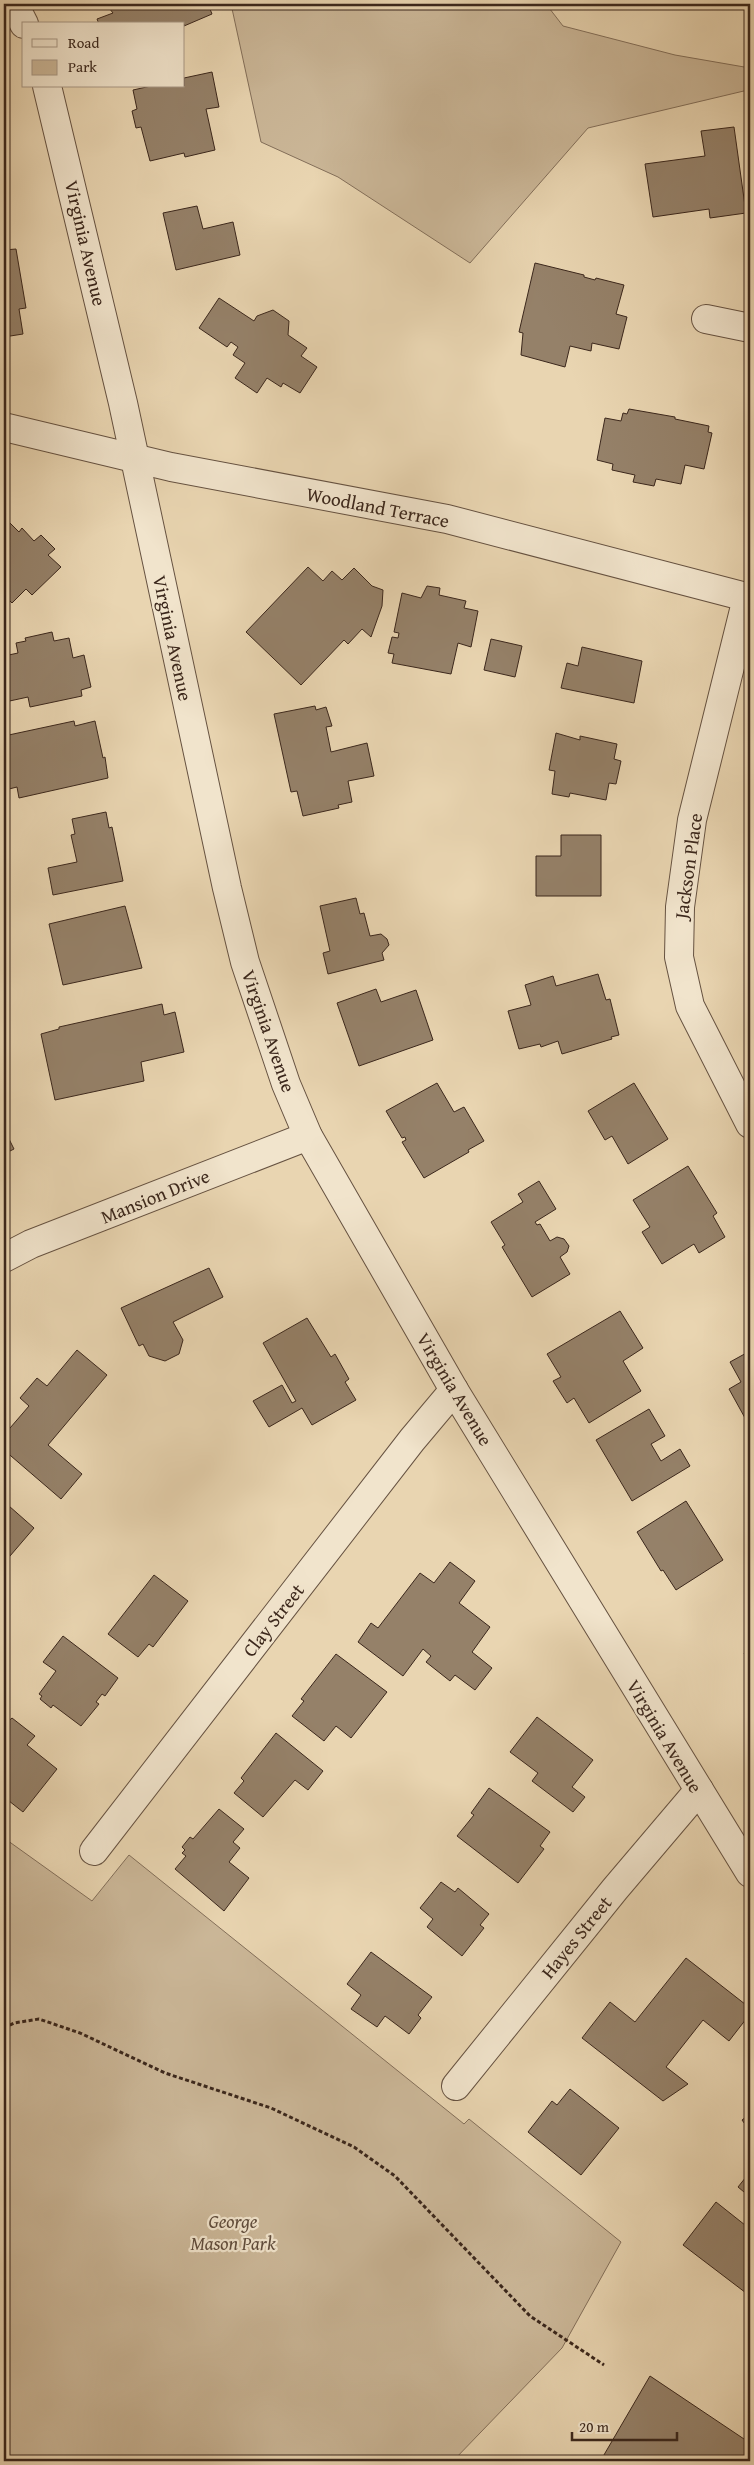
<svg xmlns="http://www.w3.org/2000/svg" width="754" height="2465" viewBox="0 0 754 2465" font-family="'Gentium Book Plus',serif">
<rect width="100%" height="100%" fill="#e9d5b1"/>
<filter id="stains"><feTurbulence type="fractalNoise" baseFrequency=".004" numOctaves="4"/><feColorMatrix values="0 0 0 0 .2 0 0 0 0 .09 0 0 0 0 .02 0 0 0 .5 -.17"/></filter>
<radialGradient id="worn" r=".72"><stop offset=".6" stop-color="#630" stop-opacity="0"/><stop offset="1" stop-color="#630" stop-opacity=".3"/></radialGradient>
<g fill="#cbb798" stroke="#836f5a">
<polygon points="231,4 546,4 563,26 675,55 750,68 748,90 588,128 470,263 338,177 261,142"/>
<polygon points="4,1838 92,1901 129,1855 464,2124 469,2119 621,2242 562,2348 453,2461 4,2461"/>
</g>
<g fill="#958169" stroke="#3b271c">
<polygon points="106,4 208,4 212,14 184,26 184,24 99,24 97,19 113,13"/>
<polygon points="212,72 219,107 206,109 215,150 185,157 184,153 150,161 141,127 136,128 132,111 137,109 133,90 151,86 184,86 184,78"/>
<polygon points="734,127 746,213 710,218 709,209 653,217 645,164 705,156 701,131"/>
<polygon points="197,206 203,229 233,222 240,255 176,270 163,213"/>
<polygon points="16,249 26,308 19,309 23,334 4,337 4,250"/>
<polygon points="535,263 584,275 584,277 595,280 596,278 624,285 616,314 627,317 619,349 592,343 591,351 570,346 565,367 521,355 523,333 519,332"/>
<polygon points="219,298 254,321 257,316 273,310 289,321 288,335 307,348 301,356 317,367 300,393 283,383 281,387 267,378 257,393 235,378 245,363 233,355 238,347 231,342 227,347 199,328"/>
<polygon points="629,409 675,417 675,419 709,426 708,432 712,433 704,469 685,465 681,484 656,479 654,486 633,482 635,475 612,470 613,464 597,460 605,418 621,421 623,413 627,414"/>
<polygon points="6,519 19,532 22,528 34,541 41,535 55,549 48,555 61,567 32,595 26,589 12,603 4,595 4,522"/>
<polygon points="308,567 323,581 332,571 342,580 354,568 372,586 383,590 382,606 371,637 362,629 348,644 344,640 301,685 246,632"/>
<polygon points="427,586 440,588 439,595 466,601 464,608 478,611 471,647 458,643 451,674 392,663 394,654 388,653 392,637 398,638 399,633 394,632 402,593 421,598"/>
<polygon points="52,632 54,641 69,638 73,658 84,655 91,687 81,690 82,696 30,707 28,697 5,702 4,656 18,653 16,643 26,641 25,638"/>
<polygon points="491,639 522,646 515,677 484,670"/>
<polygon points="582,647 642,661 634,703 561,688 567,663 578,666"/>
<polygon points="315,706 316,710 326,707 332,726 326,727 331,752 367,743 374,776 348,781 352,802 338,805 339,808 303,816 297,791 291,792 274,714"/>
<polygon points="74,721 75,726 95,721 103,758 105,757 108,778 19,798 17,787 5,790 4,736"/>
<polygon points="556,733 580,740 580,736 617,744 614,759 621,761 616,784 609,783 606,800 570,793 569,797 552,794 555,771 549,770"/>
<polygon points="106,812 109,828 112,827 123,881 53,895 48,868 77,862 71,835 75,834 72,819"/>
<polygon points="561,835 601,835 601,896 536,896 536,856 561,856"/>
<polygon points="356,898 360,914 364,913 370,936 381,934 387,939 389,945 382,953 384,960 328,974 323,953 330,951 320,906"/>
<polygon points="125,906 142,968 63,985 49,924"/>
<polygon points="598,974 606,1000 610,999 619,1035 611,1037 612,1039 562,1054 558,1041 541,1047 540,1044 519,1049 508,1011 531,1005 525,985 553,976 556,986"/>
<polygon points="376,989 381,1002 416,990 433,1040 359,1066 337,1003"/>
<polygon points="162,1004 164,1015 175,1012 184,1052 141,1062 144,1081 55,1100 41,1034 59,1029 59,1027"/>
<polygon points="437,1083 454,1112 464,1107 484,1141 468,1150 469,1152 424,1178 402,1142 406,1140 405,1137 402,1138 386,1111"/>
<polygon points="634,1083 668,1139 628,1164 612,1136 605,1140 588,1111"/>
<polygon points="4,1129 14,1149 4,1154"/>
<polygon points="688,1166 717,1213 713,1216 725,1237 699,1253 694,1244 662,1264 642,1232 650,1227 633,1200"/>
<polygon points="539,1181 556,1209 535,1222 537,1225 540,1224 550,1241 557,1237 564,1239 569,1246 567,1252 560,1257 570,1274 532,1297 502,1247 505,1245 491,1222 523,1202 518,1194"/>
<polygon points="209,1268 223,1297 173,1322 183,1340 179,1354 165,1361 149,1356 143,1344 139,1346 121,1308"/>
<polygon points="620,1311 643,1348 623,1361 641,1391 589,1423 574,1398 567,1403 553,1381 561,1377 547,1354"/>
<polygon points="307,1318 331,1357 335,1354 349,1379 345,1382 356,1400 312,1425 302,1408 269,1427 253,1401 282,1385 292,1403 296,1401 263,1343"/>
<polygon points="77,1350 107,1375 48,1445 82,1474 61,1499 4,1450 4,1435 29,1406 20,1398 37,1378 47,1386"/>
<polygon points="750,1351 750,1415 745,1418 729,1389 741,1382 730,1362"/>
<polygon points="649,1409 665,1436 651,1444 661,1461 680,1449 690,1466 632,1501 596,1440"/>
<polygon points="686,1501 723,1560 676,1590 663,1570 661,1571 637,1532"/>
<polygon points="9,1506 34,1528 4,1563 4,1512"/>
<polygon points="450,1562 475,1581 459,1603 490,1627 472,1652 492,1668 475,1690 455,1675 450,1681 426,1662 431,1656 423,1649 403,1676 358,1642 371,1623 378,1628 420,1573 434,1583"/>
<polygon points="154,1575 188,1601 153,1647 149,1644 138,1657 108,1634"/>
<polygon points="63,1636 118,1678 105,1696 102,1694 96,1702 99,1704 81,1726 53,1705 51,1708 40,1699 42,1696 39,1694 56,1671 43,1662"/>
<polygon points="750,1649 750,1663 744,1653"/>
<polygon points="336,1654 387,1692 351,1738 336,1726 324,1741 292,1716 304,1701 301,1699"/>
<polygon points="537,1717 593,1760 572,1787 585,1797 573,1812 532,1781 538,1773 510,1752"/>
<polygon points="12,1718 35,1736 27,1745 57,1769 23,1812 4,1797 4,1725"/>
<polygon points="276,1733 323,1771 308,1790 295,1780 263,1817 234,1793 244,1781 241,1778"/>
<polygon points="489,1788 550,1832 540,1846 544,1849 518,1883 457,1836 474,1815 471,1813"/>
<polygon points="219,1809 244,1829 233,1842 240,1848 229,1862 249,1878 224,1911 175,1869 186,1856 182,1853 185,1850 182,1847 190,1837 193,1839"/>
<polygon points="441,1882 455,1892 458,1888 489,1914 480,1925 484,1928 462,1956 427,1927 433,1919 420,1908"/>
<polygon points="371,1952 432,1997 418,2015 421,2018 409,2034 385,2016 377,2027 351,2009 361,1995 347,1984"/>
<polygon points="686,1958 750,2008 750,2014 729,2041 703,2020 666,2067 688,2084 663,2101 582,2038 610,2002 635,2022"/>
<polygon points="570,2089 619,2128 581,2175 528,2132 552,2101 557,2105"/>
<polygon points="750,2114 750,2131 742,2120"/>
<polygon points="750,2172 750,2197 738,2187"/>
<polygon points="716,2202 750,2229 750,2296 683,2245"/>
<polygon points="650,2376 750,2443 750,2461 601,2460"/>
</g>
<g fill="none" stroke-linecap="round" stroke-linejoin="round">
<g stroke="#665241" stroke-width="30">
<g id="minor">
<polyline points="14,4 24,24"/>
<polyline points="47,86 123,403 227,888 245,962 286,1084 308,1136 454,1390 750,1873"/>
<polyline points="706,319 750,328"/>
<polyline points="4,427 171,467 447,519 750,598"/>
<polyline points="747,598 692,820 680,907 679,957 690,1006 750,1124"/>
<polyline points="4,1258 31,1244 308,1136"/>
<polyline points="94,1851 412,1440 454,1390"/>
<polyline points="456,2086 615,1889 699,1790"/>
</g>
</g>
<polyline stroke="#3b271c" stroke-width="3" stroke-dasharray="4 2.5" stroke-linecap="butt" points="4,2028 14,2023 39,2019 80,2033 165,2073 271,2108 354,2147 395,2176 530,2316 604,2365"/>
<use href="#minor" stroke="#f1e4cc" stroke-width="28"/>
</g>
<g text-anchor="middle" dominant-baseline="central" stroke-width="4.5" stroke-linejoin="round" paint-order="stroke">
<g font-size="19" fill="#3b271c" stroke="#f1e4cc">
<text transform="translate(86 243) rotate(77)">Virginia Avenue</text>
<text transform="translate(378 507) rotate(11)">Woodland Terrace</text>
<text transform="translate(173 638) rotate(78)">Virginia Avenue</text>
<text transform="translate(688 866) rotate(-82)">Jackson Place</text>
<text transform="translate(269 1031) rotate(71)">Virginia Avenue</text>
<text transform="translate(155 1196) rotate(-22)">Mansion Drive</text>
<text transform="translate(455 1389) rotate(59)">Virginia Avenue</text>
<text transform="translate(273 1620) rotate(-52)">Clay Street</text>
<text transform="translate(665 1736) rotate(59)">Virginia Avenue</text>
<text transform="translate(576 1937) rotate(-51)">Hayes Street</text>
</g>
<g font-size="19" font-style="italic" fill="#5f4b3b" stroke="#f1e4cc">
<text x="233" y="2221">George<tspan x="233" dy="22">Mason Park</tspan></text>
</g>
</g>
<rect width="754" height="2465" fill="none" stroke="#e9d5b1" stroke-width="20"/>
<rect x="5" y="5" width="744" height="2455" fill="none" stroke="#3b271c" stroke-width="2.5"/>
<rect x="10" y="10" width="734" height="2445" fill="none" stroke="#3b271c"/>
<rect x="22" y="22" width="162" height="65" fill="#f1e4cc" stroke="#a89886"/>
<rect x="32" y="39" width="25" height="8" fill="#f1e4cc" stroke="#a89886"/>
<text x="68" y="48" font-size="15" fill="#3b271c">Road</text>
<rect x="32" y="60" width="25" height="15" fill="#cbb798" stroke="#a89886"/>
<text x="68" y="72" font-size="15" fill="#3b271c">Park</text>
<path d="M572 2432v8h105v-8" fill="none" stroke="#3b271c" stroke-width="2.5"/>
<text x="579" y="2432" font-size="15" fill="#3b271c" stroke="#f1e4cc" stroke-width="4" paint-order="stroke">20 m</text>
<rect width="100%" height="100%" filter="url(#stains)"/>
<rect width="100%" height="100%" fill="url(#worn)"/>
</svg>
